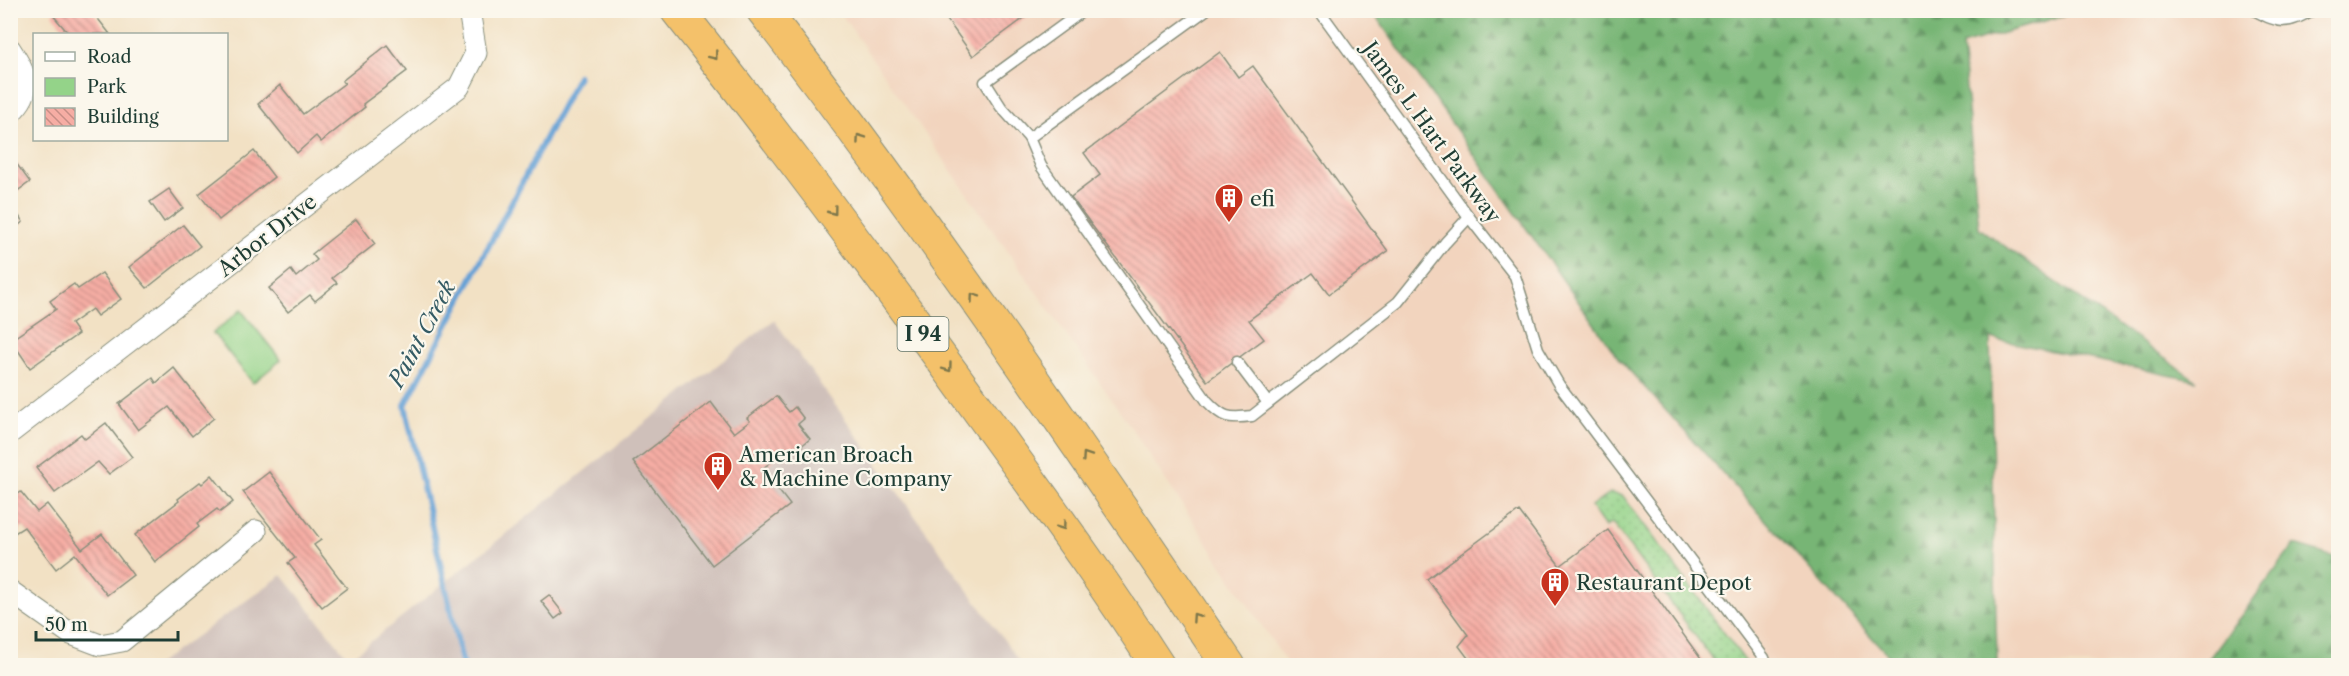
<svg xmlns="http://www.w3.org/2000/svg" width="2349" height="676" viewBox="0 0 2349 676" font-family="'Libre Caslon Text',serif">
<defs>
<pattern id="green-dots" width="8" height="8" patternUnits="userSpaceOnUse" patternTransform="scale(1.5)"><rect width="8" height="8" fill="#94d389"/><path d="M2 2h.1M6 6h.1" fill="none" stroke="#78ac71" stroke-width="1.8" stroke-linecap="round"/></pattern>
<pattern id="forest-firs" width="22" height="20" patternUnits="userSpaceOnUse" patternTransform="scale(1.5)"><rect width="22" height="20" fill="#77b575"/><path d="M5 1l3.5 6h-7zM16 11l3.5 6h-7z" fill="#619461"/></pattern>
<pattern id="building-back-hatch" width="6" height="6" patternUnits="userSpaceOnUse" patternTransform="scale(1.5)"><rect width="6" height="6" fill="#f6ada4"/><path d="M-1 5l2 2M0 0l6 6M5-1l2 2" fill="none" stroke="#c78e86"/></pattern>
</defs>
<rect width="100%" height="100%" fill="#fbf7ec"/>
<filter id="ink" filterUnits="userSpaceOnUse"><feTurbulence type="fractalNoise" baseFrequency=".0167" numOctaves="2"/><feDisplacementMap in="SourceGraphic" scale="12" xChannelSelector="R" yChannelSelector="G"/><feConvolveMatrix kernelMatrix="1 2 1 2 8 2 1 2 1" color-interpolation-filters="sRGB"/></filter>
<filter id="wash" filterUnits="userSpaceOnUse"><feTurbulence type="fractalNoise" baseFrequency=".008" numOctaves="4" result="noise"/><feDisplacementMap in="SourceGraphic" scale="24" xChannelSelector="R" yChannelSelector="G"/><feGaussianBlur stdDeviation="1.35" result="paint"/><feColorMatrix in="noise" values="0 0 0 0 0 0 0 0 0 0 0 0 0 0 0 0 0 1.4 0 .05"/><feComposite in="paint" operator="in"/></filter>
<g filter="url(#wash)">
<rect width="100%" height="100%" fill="#f2e1c4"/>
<polygon fill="#f2d4be" points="839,11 2338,11 2338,578 2262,665 1288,665 1124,417"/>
<polygon fill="#cfc0ba" points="774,320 1022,665 155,666 282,575 349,659"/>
<polygon fill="url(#green-dots)" stroke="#5a885e" stroke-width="1.5" points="1610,493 1623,496 1748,665 1717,665 1612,523 1605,527 1591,507"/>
<g fill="url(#forest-firs)" stroke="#4b7954" stroke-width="1.5">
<polygon points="1372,11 2079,11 1962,45 1979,228 2197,381 1990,338 1997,665 1897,665 1619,359"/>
<polygon points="2294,545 2338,558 2338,665 2204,665"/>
</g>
<polygon fill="#94d389" stroke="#5a885e" stroke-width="1.5" points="241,310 281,360 253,383 213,333"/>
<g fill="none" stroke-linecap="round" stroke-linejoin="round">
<polyline stroke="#65a1d5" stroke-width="6" points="463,666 405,405 578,76"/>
</g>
<g id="blocks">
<g fill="url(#building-back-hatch)">
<polygon points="57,10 91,10 110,34 69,34 52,14"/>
<polygon points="940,10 1035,10 973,56"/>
<polygon points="387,45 407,71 363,104 365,107 321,142 316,136 297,153 258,104 280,85 303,114 345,83 342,81"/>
<polygon points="1220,52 1238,77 1253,66 1388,251 1329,294 1313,273 1249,320 1264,339 1207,381 1071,197 1100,175 1084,153"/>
<polygon points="254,151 274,177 219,220 199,194"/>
<polygon points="10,155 30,182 10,196"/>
<polygon points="169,189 183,208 164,222 150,202"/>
<polygon points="10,203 23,222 10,231"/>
<polygon points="356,219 375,244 332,278 337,283 315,301 310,295 288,312 269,288 291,270 296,277 317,260 312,254"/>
<polygon points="183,225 200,246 147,288 129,267"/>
<polygon points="102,273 121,299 97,316 92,309 71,324 78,334 30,368 11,340 56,309 50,301 74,284 78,289"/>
<polygon points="174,368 214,418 192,436 169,407 138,430 119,404 153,378 156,383"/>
<polygon points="776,396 789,412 795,407 804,419 798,424 810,439 786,458 782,454 762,469 790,505 712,565 633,462 711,402 734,433 750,421 747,418"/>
<polygon points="106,423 132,457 109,474 98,462 55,493 36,468 81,434 85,439"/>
<polygon points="269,472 321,540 314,545 347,588 322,607 288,563 295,558 243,492"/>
<polygon points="212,475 233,502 220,512 217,509 197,524 199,527 155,562 135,535 179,501 178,499 200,482 202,484"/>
<polygon points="21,492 37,512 47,504 82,549 102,534 133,575 107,595 75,554 56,569 24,527 10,536 10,500"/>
<polygon points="1519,511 1560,566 1608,530 1706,666 1474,666 1459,646 1468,635 1427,579"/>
<polygon points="549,595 563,613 555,619 541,601"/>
</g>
</g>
</g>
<g filter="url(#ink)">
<use href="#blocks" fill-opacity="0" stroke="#888f7c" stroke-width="1.5"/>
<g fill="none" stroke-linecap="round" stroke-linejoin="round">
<g stroke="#888f7c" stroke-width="13">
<g id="lane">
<polyline points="1084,10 985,82 1001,107 1029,138 1206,10"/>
<polyline points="1319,10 1469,217 1515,276 1538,349 1559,385 1764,658 1767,666"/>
<path d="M 2254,10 C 2282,25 2286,24 2313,10"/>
<path d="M 1029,138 L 1041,166 L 1207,401 C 1223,418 1228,419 1252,416 L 1398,302 L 1445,243 L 1469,217"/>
<polyline points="1237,362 1268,403"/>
</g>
</g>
<g stroke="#888f7c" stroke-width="23">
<g id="street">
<path d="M 10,49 C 26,74 35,91 10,113"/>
<polyline points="10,433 459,87 476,53 469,10"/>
<polyline points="10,591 71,634 100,645 122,641 256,531"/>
</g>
</g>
<g stroke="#888f7c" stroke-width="35">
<g id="highway">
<path d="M 677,10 C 783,143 884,279 983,416 C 1043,499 1103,580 1158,666"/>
<path d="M 763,10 C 927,222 1078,444 1229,666"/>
</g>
</g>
<use href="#lane" stroke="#fff" stroke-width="10"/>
<use href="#street" stroke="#fff" stroke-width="21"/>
<use href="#highway" stroke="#f4c16a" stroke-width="33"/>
</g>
<defs><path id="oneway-chevron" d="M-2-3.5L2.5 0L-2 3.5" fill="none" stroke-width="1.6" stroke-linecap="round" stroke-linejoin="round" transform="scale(1.5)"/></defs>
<g stroke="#7f784c">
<use href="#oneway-chevron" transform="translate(714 56) rotate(52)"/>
<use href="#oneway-chevron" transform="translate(860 138) rotate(-125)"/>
<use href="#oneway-chevron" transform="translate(833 211) rotate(53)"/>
<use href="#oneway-chevron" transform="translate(974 297) rotate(-126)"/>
<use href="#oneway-chevron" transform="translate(948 368) rotate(54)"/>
<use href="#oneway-chevron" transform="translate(1086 456) rotate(-124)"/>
<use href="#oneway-chevron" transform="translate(1062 526) rotate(54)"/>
<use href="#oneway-chevron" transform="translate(1196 617) rotate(-124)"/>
</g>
</g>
<defs>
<g id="building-pin" transform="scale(1.5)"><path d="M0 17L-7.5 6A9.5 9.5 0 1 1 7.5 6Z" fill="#c8321e" stroke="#fbf7ec"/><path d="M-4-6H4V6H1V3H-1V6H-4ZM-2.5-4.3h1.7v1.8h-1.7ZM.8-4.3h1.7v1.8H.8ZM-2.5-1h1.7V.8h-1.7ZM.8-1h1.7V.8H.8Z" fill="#fff"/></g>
</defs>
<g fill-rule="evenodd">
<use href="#building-pin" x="1229" y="198"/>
<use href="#building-pin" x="718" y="466"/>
<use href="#building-pin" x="1555" y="582"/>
</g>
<g text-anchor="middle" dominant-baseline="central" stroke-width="4.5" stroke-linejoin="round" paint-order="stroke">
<rect fill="#fbf7ec" stroke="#61756b" stroke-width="1.5" x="897.5" y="317" width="51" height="34" rx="4.5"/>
<g font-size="20" font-weight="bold" fill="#1f3d34">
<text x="923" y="334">I 94</text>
</g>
<g font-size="21" fill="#1f3d34" stroke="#fbf7ec">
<text transform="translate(1432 132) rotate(54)">James L Hart Parkway</text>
<text transform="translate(267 235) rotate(-38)">Arbor Drive</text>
</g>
<g font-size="21" fill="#1f3d34" stroke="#fbf7ec" text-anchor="start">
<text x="1250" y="198">efi</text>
<text x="739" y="454">American Broach<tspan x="739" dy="24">&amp; Machine Company</tspan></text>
<text x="1576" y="582">Restaurant Depot</text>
</g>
<g font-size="22" font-style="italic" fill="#345b64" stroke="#fbf7ec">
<text transform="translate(422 334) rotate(-62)">Paint Creek</text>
</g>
</g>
<rect width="2349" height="676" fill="none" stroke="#fbf7ec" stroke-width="36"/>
<rect x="33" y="33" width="195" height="108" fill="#fbf7ec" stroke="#a3ada2" stroke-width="1.5"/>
<rect x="45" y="52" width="30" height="9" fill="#ffffff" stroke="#a3ada2" stroke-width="1.5"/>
<text x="87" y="63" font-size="18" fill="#1f3d34">Road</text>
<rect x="45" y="78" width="30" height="18" fill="#94d389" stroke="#a3ada2" stroke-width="1.5"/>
<text x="87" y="93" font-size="18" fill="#1f3d34">Park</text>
<rect x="45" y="108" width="30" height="18" fill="url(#building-back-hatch)" stroke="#a3ada2" stroke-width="1.5"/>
<text x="87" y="123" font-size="18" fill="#1f3d34">Building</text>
<path d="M36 631v9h142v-9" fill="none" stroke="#1f3d34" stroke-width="3"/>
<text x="45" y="631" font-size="18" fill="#1f3d34" stroke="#fbf7ec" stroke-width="4.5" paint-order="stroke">50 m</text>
</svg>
